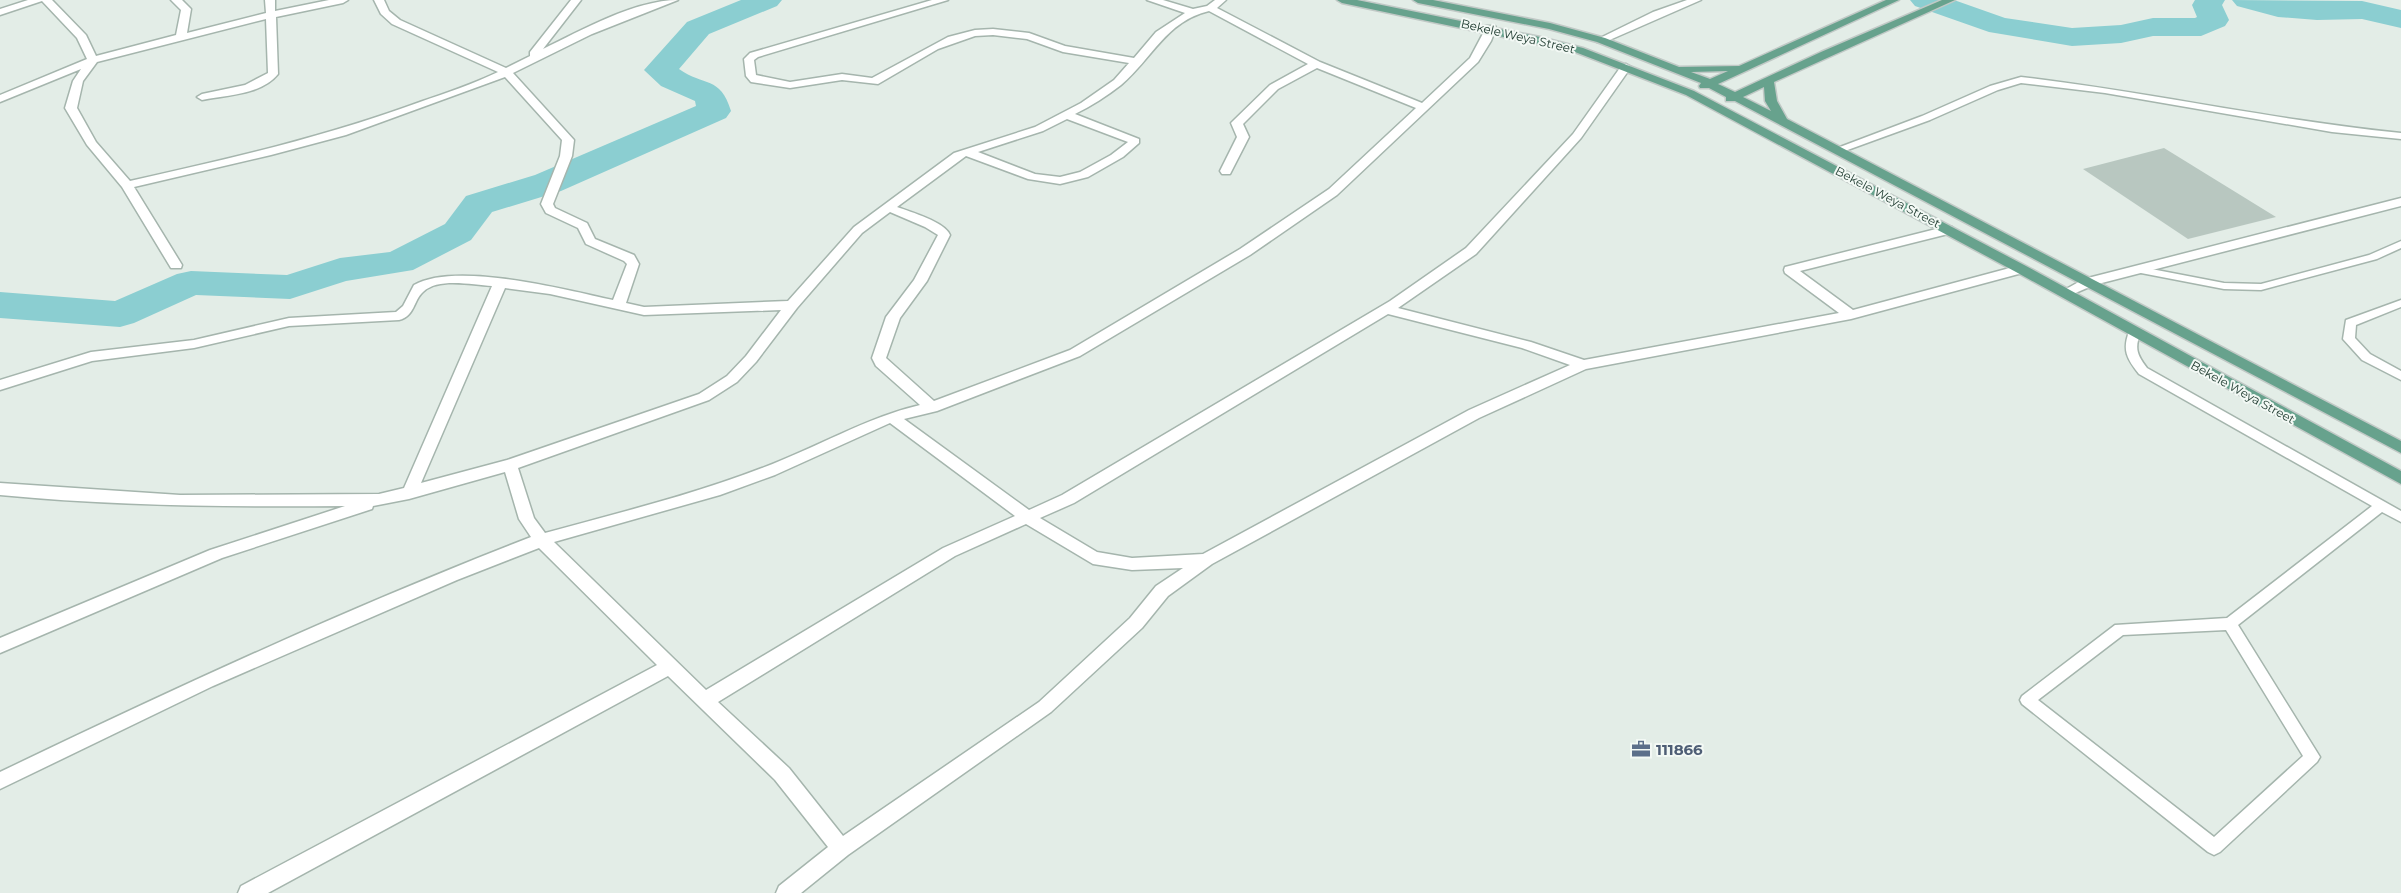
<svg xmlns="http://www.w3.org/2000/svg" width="2401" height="893" viewBox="0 0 2401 893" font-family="Montserrat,sans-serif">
<rect width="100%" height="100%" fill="#e3ede7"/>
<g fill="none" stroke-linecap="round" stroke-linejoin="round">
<g fill="#8bced1" fill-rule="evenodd">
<path d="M 741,0 L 782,0 L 777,6 L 709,34 L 679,69 C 704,87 720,75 731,111 L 726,118 L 561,191 L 492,212 L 471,240 L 413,270 L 346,281 L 290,299 L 196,295 L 134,323 L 120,327 L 0,318 L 0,292 L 115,301 L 177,274 L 191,271 L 287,275 L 340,258 L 390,252 L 445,224 L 466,196 L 535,175 L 696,106 L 695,101 L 661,86 L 644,70 L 687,22 Z"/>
<polygon points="1910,0 1954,0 2005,18 2072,28 2121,25 2153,18 2195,18 2197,17 2192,5 2195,0 2225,0 2222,5 2229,20 2225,26 2201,36 2153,36 2121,43 2072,46 1989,32 1915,6"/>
<polygon points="2232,0 2362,1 2401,10 2401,28 2362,19 2317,20 2278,17 2237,6"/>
</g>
</g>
<polygon fill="#b8c7c0" points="2164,148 2276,217 2188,239 2083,169"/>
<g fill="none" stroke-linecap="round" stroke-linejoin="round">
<g stroke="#a5b5ad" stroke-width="3">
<g id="service">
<polygon points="2401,241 2401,248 2377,259 2261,290 2224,289 2141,273 2136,270 2141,267 2224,283 2261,284 2369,255"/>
<polygon points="2401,300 2401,307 2356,325 2355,338 2370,354 2401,371 2401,380 2362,360 2343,339 2346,320"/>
<path d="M 2135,328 L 2141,332 C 2134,348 2137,355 2147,368 L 2401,511 L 2401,522 L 2382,512 L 2238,625 L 2320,757 L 2317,762 L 2220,852 L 2214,855 L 2208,852 L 2022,704 L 2020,700 L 2022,696 L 2115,625 L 2227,618 L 2372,506 L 2139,374 C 2127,359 2122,350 2129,332 ZM 2226,630 L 2303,756 L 2214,837 L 2038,700 L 2123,635 Z"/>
</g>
</g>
<g stroke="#a5b5ad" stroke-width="3">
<g id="minor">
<path d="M 28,0 L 52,0 L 86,35 L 96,56 L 176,35 L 181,10 L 171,0 L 182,0 L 191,9 L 187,33 L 266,13 L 265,0 L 275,0 L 275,11 L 329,0 L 348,0 L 343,3 L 276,17 L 278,74 C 261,95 227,95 202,100 L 197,97 L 202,94 L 245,85 L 268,73 L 266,19 L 97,62 L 83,81 L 77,108 L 96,142 L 130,181 C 228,159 325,137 420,102 C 446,93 473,84 498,72 L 392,24 L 381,14 L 374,0 L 384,0 L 389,11 L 400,20 L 506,68 L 530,56 L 530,52 L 571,0 L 581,0 L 543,49 C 582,30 635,0 678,0 L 592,34 L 513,73 L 574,140 L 572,156 L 553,204 L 555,208 L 587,223 L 595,239 L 634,255 L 639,264 L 626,303 L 644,307 L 788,301 L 854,227 L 954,153 L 1035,127 L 1081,103 L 1114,80 L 1129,63 L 1063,52 L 1027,39 L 993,35 L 975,36 L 938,49 L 878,84 L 842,80 L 790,88 L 751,82 L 746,76 L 744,59 L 750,53 L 932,0 L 948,0 L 758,57 L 754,60 L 756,75 L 790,82 L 842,74 L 872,78 L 948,37 L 975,30 L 993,29 L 1029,33 L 1065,46 L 1134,58 L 1156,32 L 1185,13 L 1147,0 L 1163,0 L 1193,9 L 1207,6 L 1215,0 L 1226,0 L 1217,8 L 1320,62 L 1422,103 L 1470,58 L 1487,26 L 1495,26 L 1496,28 L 1491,41 L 1478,62 L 1337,195 L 1250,255 L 1080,356 L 937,411 L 904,419 L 1029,510 L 1062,495 L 1390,301 L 1466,248 L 1573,134 L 1622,65 L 1626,64 L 1631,67 L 1581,138 L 1476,254 L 1398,308 L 1531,342 L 1584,360 L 1839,313 L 1785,273 L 1784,270 L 1785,267 L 1948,226 L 1952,227 L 1954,230 L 1952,233 L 1800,271 L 1853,310 L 2021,265 L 2027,269 L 2026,272 L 1851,319 L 1586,369 L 1479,418 L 1212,564 L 1168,596 L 1142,628 L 1051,712 L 848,855 L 801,893 L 776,893 L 779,886 L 828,847 L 775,780 L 668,676 L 268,893 L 238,893 L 241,886 L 657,665 L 539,548 L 457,580 L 213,686 L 0,789 L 0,772 C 175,688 350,607 531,537 L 519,519 L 505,472 L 409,499 L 373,506 L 372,509 L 222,558 L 0,653 L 0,638 L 210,550 L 345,506 C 230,507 115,506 0,495 L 0,483 L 180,495 L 379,494 L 404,488 L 492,286 C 473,285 438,277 423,292 C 413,301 415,316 399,320 L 289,326 L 194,348 L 92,361 L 0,390 L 0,380 L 91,352 L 194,340 L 289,318 L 396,312 L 403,306 L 414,285 C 456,261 567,290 613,300 L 627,264 L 624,261 L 586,244 L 578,228 L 546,213 L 541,204 L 560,156 L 562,140 L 505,77 L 346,135 L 271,155 L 134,187 L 182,265 L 181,268 L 171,268 L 122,187 L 87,145 L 65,108 L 73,81 L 81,69 L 0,102 L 0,95 L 87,59 L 77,38 L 42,1 L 0,15 L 0,9 ZM 1209,11 L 1308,64 L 1270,85 L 1233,121 L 1231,123 L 1237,137 L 1220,171 L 1222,174 L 1230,174 L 1249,137 L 1243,124 L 1278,89 L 1317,68 L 1416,108 L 1329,189 L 1240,249 L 1070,350 L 934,401 L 886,358 L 900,318 L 927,281 L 950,235 C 945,222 911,212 897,207 L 966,156 L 1028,179 L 1060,184 L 1088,177 L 1123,157 L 1139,143 L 1139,139 L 1075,114 C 1091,106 1107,96 1121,85 C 1152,59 1166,21 1209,11 ZM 1067,119 L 1128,142 L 1111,155 L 1080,172 L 1060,177 L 1035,174 L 978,152 L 1043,131 ZM 890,212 L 925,227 L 938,235 L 914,280 L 886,317 L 872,358 L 876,366 L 920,405 C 865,418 816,448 762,468 C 692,495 618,513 545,533 L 534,518 L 518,468 L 709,400 L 737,382 L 756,362 L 797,308 L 862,233 ZM 505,288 L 550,294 L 644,315 L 781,310 L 746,356 L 727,376 L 699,394 L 507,460 L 421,483 ZM 1388,314 L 1522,348 L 1570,365 L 1469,410 L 1203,554 L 1132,558 L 1097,552 L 1040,518 L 1074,503 ZM 890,423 L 1015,516 L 943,548 L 706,690 L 554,542 L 720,495 L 775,475 ZM 1026,524 L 1093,564 L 1132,570 L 1183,568 L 1156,586 L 1130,618 L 1039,702 L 843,836 L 789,768 L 718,702 L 955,556 Z"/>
<polygon points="1687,0 1701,0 1605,42 1597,42 1596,40 1653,12"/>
<path d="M 2021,77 C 2148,92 2273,120 2401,133 L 2401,139 L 2332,132 L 2105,93 L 2021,83 L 1998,90 L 1930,120 L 1842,152 L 1834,152 L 1832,150 L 1922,116 L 1990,86 Z"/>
<polygon points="2401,198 2401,206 2094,285 2066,297 2059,293 2084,279"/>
</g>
</g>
<g stroke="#c1c9c6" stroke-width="3">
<g id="primary">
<polygon points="1337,0 1357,0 1540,37 1583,48 1694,91 2026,266 2401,471 2401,484 2016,272 1686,95 1575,52 1342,3"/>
<path d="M 1413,0 L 1433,0 L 1550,23 L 1605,38 L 1679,67 L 1739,66 L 1886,0 L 1899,0 L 1718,84 L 1735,92 L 1821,52 L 1942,0 L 1955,0 L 1774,82 L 1777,101 L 1787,119 L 2401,441 L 2401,453 L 1735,101 L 1726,101 L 1726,97 L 1709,88 L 1700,88 L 1699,86 L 1701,83 L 1597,42 L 1549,29 L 1418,3 ZM 1728,71 L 1710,79 L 1691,72 ZM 1764,87 L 1765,101 L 1771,111 L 1743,97 Z"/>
</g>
</g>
<use href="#service" fill="#fff" fill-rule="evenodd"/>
<use href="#minor" fill="#fff" fill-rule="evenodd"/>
<use href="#primary" fill="#67a28d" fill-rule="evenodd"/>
</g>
<defs>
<g id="office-bare" transform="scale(1.5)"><path d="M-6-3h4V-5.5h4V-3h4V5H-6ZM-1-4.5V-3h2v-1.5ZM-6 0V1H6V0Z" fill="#5c6f8a" stroke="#f3f9f5" stroke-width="2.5" paint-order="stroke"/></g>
</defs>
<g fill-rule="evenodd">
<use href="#office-bare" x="1641" y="749"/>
</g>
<g text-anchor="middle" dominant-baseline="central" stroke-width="4" stroke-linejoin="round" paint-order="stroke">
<g font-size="12" fill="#223e33" stroke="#f3f9f5">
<text transform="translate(1518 36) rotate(13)">Bekele Weya Street</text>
<text transform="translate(1888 197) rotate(28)">Bekele Weya Street</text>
<text transform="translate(2243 392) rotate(29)">Bekele Weya Street</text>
</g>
<g font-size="15" font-weight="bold" fill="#4e5e75" stroke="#f3f9f5" text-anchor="start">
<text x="1656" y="749">111866</text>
</g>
</g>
</svg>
